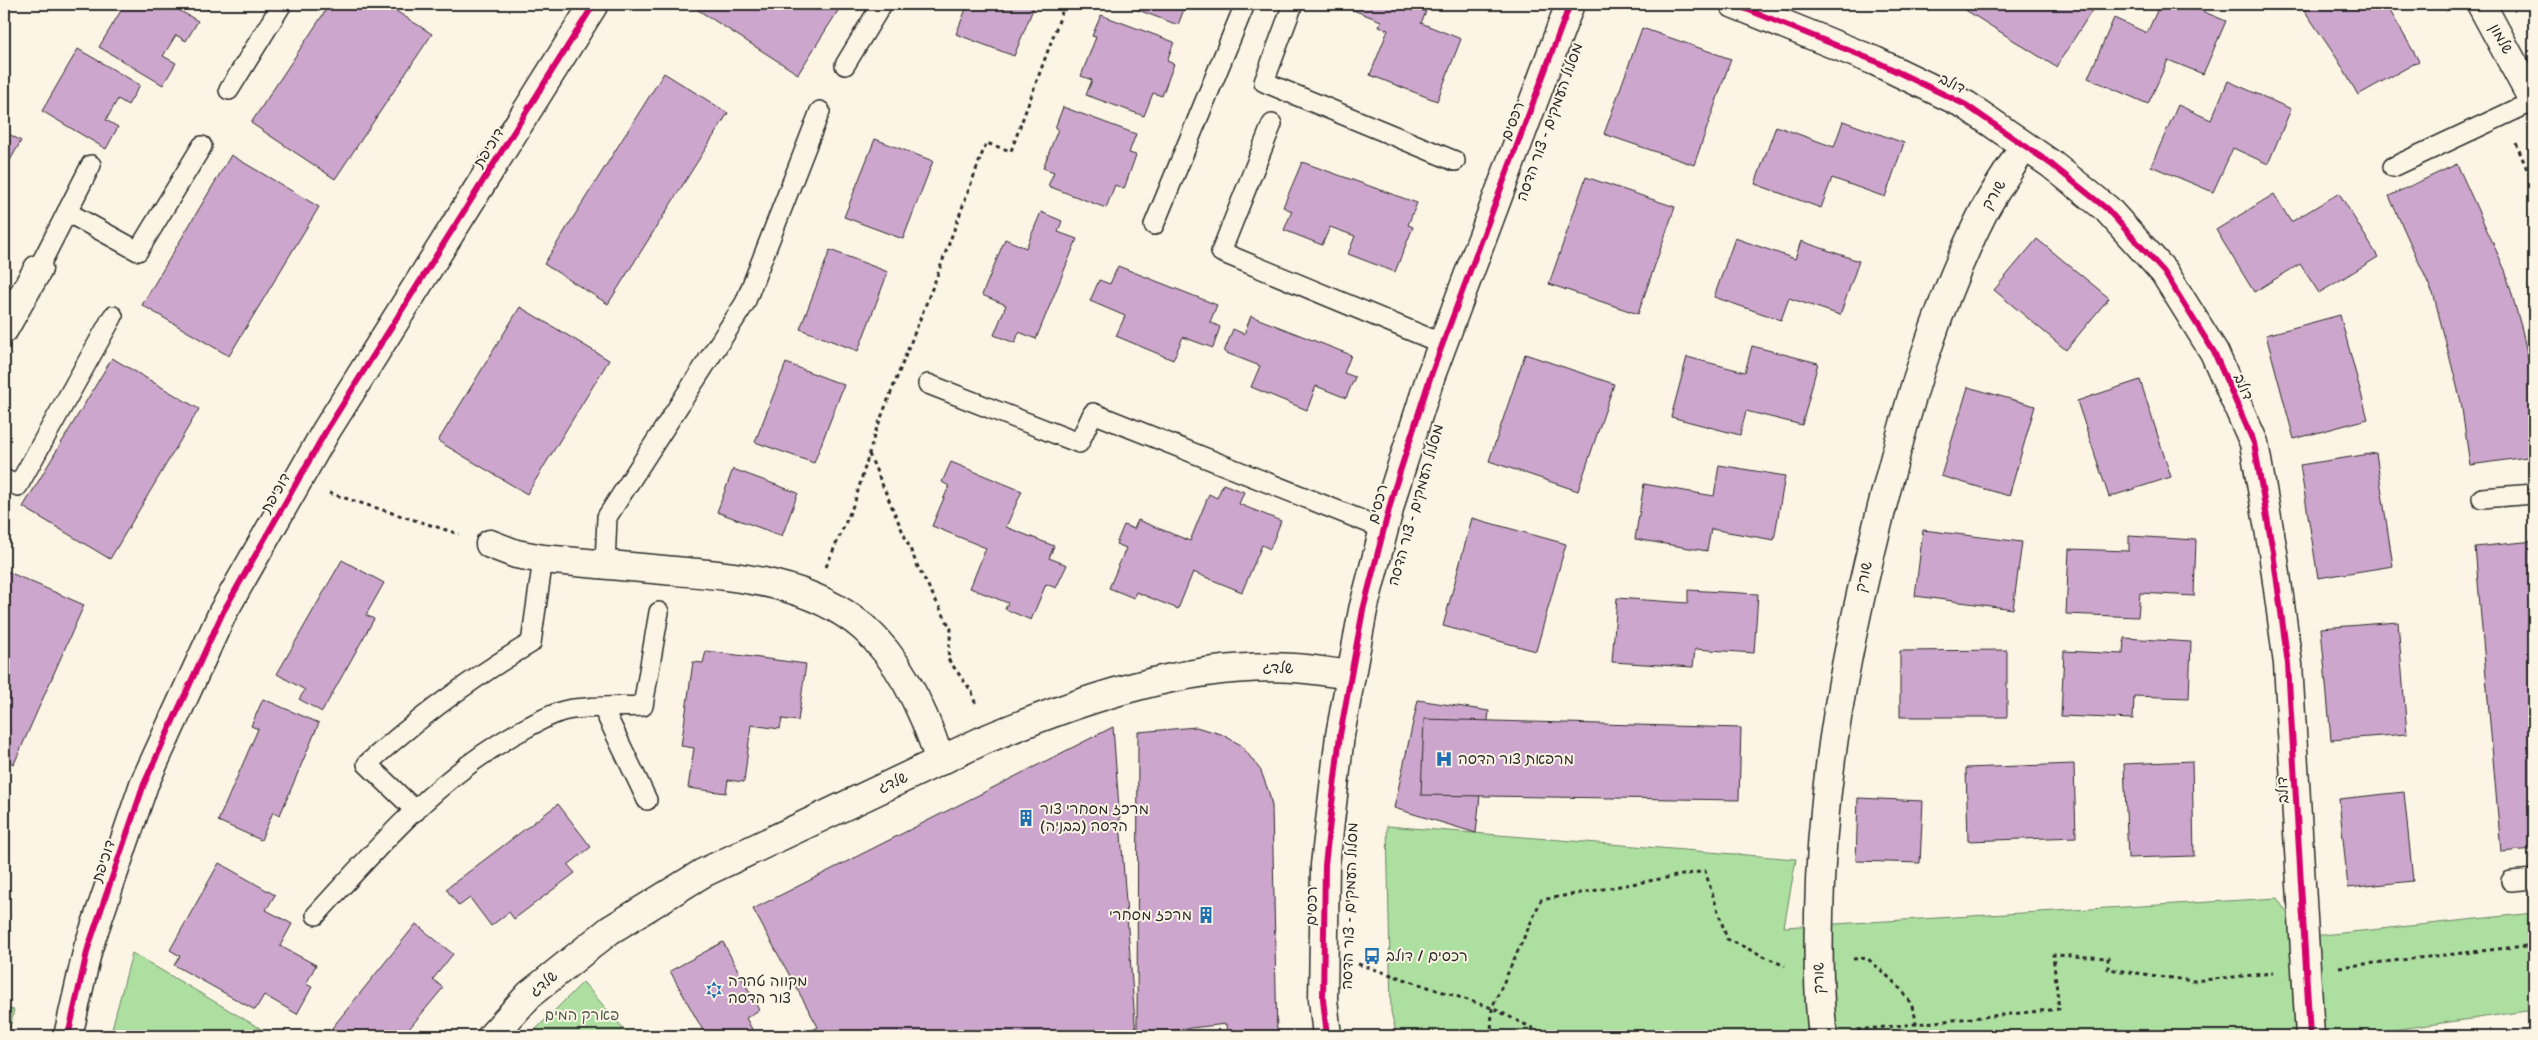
<svg xmlns="http://www.w3.org/2000/svg" width="2538" height="1040" viewBox="0 0 2538 1040" font-family="'Balsamiq Sans','Playpen Sans Hebrew',sans-serif">
<rect width="100%" height="100%" fill="#fcf5e5"/>
<filter id="ink" filterUnits="userSpaceOnUse"><feTurbulence type="fractalNoise" baseFrequency=".02" numOctaves="2"/><feDisplacementMap in="SourceGraphic" scale="10" xChannelSelector="R" yChannelSelector="G"/><feConvolveMatrix kernelMatrix="1 2 1 2 8 2 1 2 1" color-interpolation-filters="sRGB"/></filter>
<g filter="url(#ink)">
<g fill="#addfa0" stroke="#6c8566">
<polygon points="1387,826 1796,859 1784,927 2277,898 2303,937 2534,913 2534,1010 2351,1036 1397,1036 1391,1012"/>
<polygon points="132,953 273,1036 110,1036"/>
<polygon points="583,982 630,1036 529,1036"/>
<polygon points="4,1008 14,1010 8,1036 4,1036"/>
</g>
<g fill="#cda6cd" stroke="#2b2b2b">
<polygon points="125,4 168,4 198,21 186,41 176,35 163,56 176,63 163,85 99,47"/>
<polygon points="198,4 212,4 208,10"/>
<polygon points="330,4 385,4 432,34 335,179 251,123"/>
<polygon points="702,4 837,4 841,6 798,74 698,10"/>
<polygon points="968,4 1035,4 1014,56 956,34"/>
<polygon points="1122,4 1186,4 1178,25"/>
<polygon points="1344,4 1421,4 1419,9 1426,12 1421,23 1461,39 1437,101 1370,75 1388,30 1379,27 1381,21 1343,6"/>
<polygon points="1956,4 2084,4 2093,9 2056,67"/>
<polygon points="2160,4 2185,4 2226,21 2203,74 2168,60 2148,104 2088,78 2114,18 2147,33"/>
<polygon points="2300,4 2386,4 2419,61 2358,95 2338,60"/>
<polygon points="1101,15 1174,42 1167,61 1174,64 1162,96 1153,93 1144,116 1086,95 1092,80 1081,76 1096,37 1092,36"/>
<polygon points="1642,28 1731,59 1694,165 1604,134"/>
<polygon points="78,49 140,85 128,105 118,99 106,120 118,127 106,149 42,111"/>
<polygon points="664,73 728,113 608,304 544,264"/>
<polygon points="2228,81 2291,109 2268,164 2233,148 2213,192 2151,166 2178,105 2211,120"/>
<polygon points="1063,107 1136,134 1129,153 1136,155 1124,189 1115,185 1106,208 1048,186 1054,172 1043,168 1058,129 1055,128"/>
<polygon points="1843,121 1904,143 1885,197 1832,178 1821,208 1755,184 1776,126 1834,147"/>
<polygon points="4,131 21,141 4,171"/>
<polygon points="875,139 933,161 903,239 844,217"/>
<polygon points="231,155 319,207 229,356 142,305"/>
<polygon points="1302,162 1417,203 1408,225 1413,227 1395,272 1348,254 1355,236 1330,227 1322,245 1284,230 1292,211 1283,207"/>
<polygon points="2457,164 2505,270 2522,330 2534,386 2534,456 2470,465 2461,402 2434,296 2389,196"/>
<polygon points="1586,177 1675,207 1638,314 1549,284"/>
<polygon points="2339,193 2378,257 2319,293 2300,264 2254,292 2216,230 2274,194 2291,222"/>
<polygon points="1041,212 1062,221 1058,232 1077,239 1036,339 1019,332 1015,343 994,335 1006,305 982,295 1005,239 1026,248"/>
<polygon points="1735,238 1795,259 1801,241 1859,261 1840,315 1789,298 1781,320 1714,297"/>
<polygon points="2037,239 2109,298 2066,350 1994,290"/>
<polygon points="830,250 888,272 858,351 800,329"/>
<polygon points="1118,266 1217,305 1210,322 1220,327 1213,348 1183,337 1173,360 1116,336 1125,316 1090,301 1099,280 1110,284"/>
<polygon points="520,307 609,360 527,494 438,441"/>
<polygon points="2340,315 2368,419 2294,439 2266,335"/>
<polygon points="1251,316 1351,355 1344,373 1355,377 1346,398 1316,386 1307,410 1251,387 1260,366 1224,352 1233,329 1244,334"/>
<polygon points="1752,346 1818,363 1802,425 1746,411 1740,435 1671,417 1687,357 1745,372"/>
<polygon points="1525,354 1614,384 1578,491 1489,461"/>
<polygon points="112,358 199,409 110,559 23,507"/>
<polygon points="786,363 844,385 814,463 755,442"/>
<polygon points="2140,380 2171,477 2109,497 2077,401"/>
<polygon points="1968,387 2035,406 2009,496 1941,476"/>
<polygon points="2376,453 2393,566 2318,578 2300,465"/>
<polygon points="951,462 1022,491 1006,527 1054,546 1049,558 1067,565 1056,588 1046,584 1031,620 1005,609 1008,603 970,588 986,548 932,526 949,486 942,482"/>
<polygon points="1719,465 1785,476 1774,540 1711,529 1707,551 1635,539 1644,484 1714,496"/>
<polygon points="733,469 798,493 782,536 717,512"/>
<polygon points="1223,484 1244,492 1239,504 1281,521 1270,549 1262,545 1242,592 1193,572 1178,609 1136,592 1134,598 1109,588 1126,548 1116,544 1124,525 1134,529 1138,520 1190,541 1209,494 1217,498"/>
<polygon points="1472,518 1566,544 1536,651 1443,626"/>
<polygon points="1923,530 2022,542 2013,609 1915,596"/>
<polygon points="2129,536 2196,540 2194,596 2140,593 2138,617 2066,614 2069,549 2129,551"/>
<polygon points="2534,541 2534,849 2501,852 2475,547"/>
<polygon points="342,560 384,583 366,615 374,619 322,712 299,699 305,690 277,674"/>
<polygon points="4,570 84,605 14,764 4,760"/>
<polygon points="1688,590 1758,594 1754,653 1695,649 1693,667 1612,662 1617,598 1688,603"/>
<polygon points="2398,622 2407,734 2331,740 2321,628"/>
<polygon points="2124,638 2191,642 2189,698 2134,696 2133,719 2061,716 2064,651 2123,654"/>
<polygon points="2007,650 2007,717 1900,717 1900,651"/>
<polygon points="706,651 806,664 798,721 782,719 780,729 751,725 744,782 728,780 726,793 688,788 694,748 681,746 693,662 703,663"/>
<polygon points="263,699 319,723 280,815 273,812 261,840 218,821 258,729 251,726"/>
<polygon points="1418,700 1489,711 1476,833 1394,808"/>
<polygon points="1424,719 1741,728 1739,800 1421,795"/>
<polygon points="1113,727 1136,1036 801,1036 818,1027 753,909"/>
<polygon points="1196,727 1221,734 1241,745 1261,771 1269,793 1272,806 1277,1036 1227,1036 1226,1024 1165,1031 1166,1036 1137,1036 1138,732"/>
<polygon points="2192,761 2194,856 2128,858 2124,764"/>
<polygon points="2074,764 2076,837 1968,841 1966,768"/>
<polygon points="2404,792 2413,881 2348,888 2339,799"/>
<polygon points="1858,798 1923,801 1920,863 1856,861"/>
<polygon points="558,804 591,847 568,865 575,873 514,919 509,912 491,926 470,898 459,906 446,889"/>
<polygon points="219,863 275,895 266,910 292,924 280,946 316,965 306,984 312,987 297,1014 264,995 255,1010 174,965 180,956 170,950"/>
<polygon points="416,924 453,954 433,979 443,988 403,1036 333,1036 328,1033"/>
<polygon points="723,942 759,1010 746,1018 753,1031 743,1036 706,1036 670,971"/>
<polygon points="2534,1032 2534,1036 2495,1036"/>
</g>
<g fill="none" stroke-linecap="round" stroke-linejoin="round">
<g stroke="#2b2b2b" stroke-width="22">
<g id="service">
<polyline points="1293,4 1264,82 1455,161"/>
<polyline points="845,65 882,4"/>
<polyline points="229,90 282,4"/>
<polyline points="1272,124 1221,252 1443,344"/>
<polyline points="2393,167 2534,101"/>
<polyline points="67,212 138,251 202,146"/>
<polyline points="1154,225 1245,4"/>
<polyline points="38,269 91,165"/>
<polyline points="928,384 1079,443 1093,413 1384,529"/>
<polyline points="4,479 18,486 113,316"/>
<polyline points="2482,498 2534,494"/>
<polyline points="605,565 607,517 745,303 820,111"/>
<polyline points="603,708 647,800"/>
<path d="M 416,811 L 367,764 C 418,718 472,678 531,643 L 543,559"/>
<polyline points="2511,881 2534,879"/>
<path d="M 316,915 C 376,849 436,779 515,734 C 530,726 546,716 563,711 C 580,706 623,707 643,706 L 659,612"/>
</g>
</g>
<g stroke="#2b2b2b" stroke-width="31">
<g id="minor">
<polyline points="1734,4 1875,61 1966,105 2051,164 2107,209 2164,272 2214,352 2254,443 2273,552 2288,664 2310,1036"/>
<polyline points="4,329 38,269"/>
<path d="M 490,544 L 516,554 L 543,559 C 583,563 624,566 664,570 C 733,576 808,580 864,628 C 902,662 925,714 940,761"/>
<path d="M 492,1036 L 530,994 L 610,930 L 703,873 L 986,739 C 1083,699 1188,662 1294,668 C 1313,669 1332,673 1351,675"/>
<path d="M 1823,1036 C 1818,996 1818,956 1819,915 C 1821,775 1848,639 1883,503 C 1907,407 1938,301 1983,213 C 1995,190 2011,168 2024,146"/>
</g>
</g>
<g stroke="#2b2b2b" stroke-width="31">
<g id="tertiary">
<polyline points="2481,4 2534,102"/>
<polyline points="68,1036 88,948 144,784 223,612 326,431 594,4"/>
<polyline points="1327,1036 1323,999 1325,865 1340,735 1363,610 1394,490 1431,375 1570,4"/>
</g>
</g>
<g stroke="#2b2b2b" stroke-width="3" stroke-dasharray="4 4" stroke-linecap="butt">
<polyline points="2442,4 2447,11"/>
<polyline points="2516,143 2534,186"/>
<polyline points="869,454 918,567 951,629 948,659 972,692 976,706"/>
<polyline points="329,493 459,534"/>
<polyline points="826,567 855,501 875,433 937,276 986,143 1011,151 1065,4"/>
<path d="M 1853,959 L 1867,958 C 1891,980 1922,1000 1915,1036"/>
<polyline points="1358,964 1492,1008 1548,1036"/>
<polyline points="2339,967 2534,945"/>
<polyline points="1857,1030 2059,1009 2053,955 2108,958 2108,969 2193,981 2273,973"/>
<polyline points="1491,1036 1492,1008 1541,900 1705,871 1727,939 1785,966"/>
</g>
<use href="#service" stroke="#fcf5e5" stroke-width="19"/>
<use href="#minor" stroke="#fcf5e5" stroke-width="28"/>
<use href="#tertiary" stroke="#fcf5e5" stroke-width="28"/>
<g stroke="#fcf5e5" stroke-width="9">
<g id="cycleway">
<polyline points="1734,4 1875,61 1966,105 2051,164 2107,209 2164,272 2214,352 2254,443 2273,552 2288,664 2310,1036"/>
<polyline points="68,1036 88,948 144,784 223,612 326,431 594,4"/>
<polyline points="1327,1036 1323,999 1325,865 1340,735 1363,610 1394,490 1431,375 1570,4"/>
</g>
</g>
<use href="#cycleway" stroke="#d6006c" stroke-width="6"/>
</g>
</g>
<defs>
<g id="hospital-bare" transform="scale(1.35)"><path d="M-5-5h3v3.5h4V-5h3V5h-3V1.5h-4V5h-3Z" fill="#1f6fb2" stroke="#fcf5e5" stroke-width="2.5" paint-order="stroke"/></g>
<g id="building-bare" transform="scale(1.35)"><path d="M-4-6H4V6H1V3H-1V6H-4ZM-2.5-4.3h1.7v1.8h-1.7ZM.8-4.3h1.7v1.8H.8ZM-2.5-1h1.7V.8h-1.7ZM.8-1h1.7V.8H.8Z" fill="#1f6fb2" stroke="#fcf5e5" stroke-width="2.5" paint-order="stroke"/></g>
<g id="bus-bare" transform="scale(1.35)"><path d="M-5-6H5V4H4V6H2V4H-2V6H-4V4H-5ZM-3.5-4V0h7V-4ZM-3.5 1.2v1.5H-2V1.2ZM2 1.2v1.5H3.5V1.2Z" fill="#1f6fb2" stroke="#fcf5e5" stroke-width="2.5" paint-order="stroke"/></g>
<g id="synagogue-bare" transform="scale(1.35)"><path d="M0-6.5L5.6 3.2H-5.6ZM0 6.5L5.6-3.2H-5.6Z" fill="#1f6fb2" stroke="#fcf5e5" stroke-width="2.5" paint-order="stroke"/></g>
</defs>
<g fill-rule="evenodd">
<use href="#hospital-bare" x="1444" y="759"/>
<use href="#building-bare" x="1026" y="818"/>
<use href="#building-bare" x="1206" y="915"/>
<use href="#bus-bare" x="1372" y="956"/>
<use href="#synagogue-bare" x="714" y="990"/>
</g>
<g text-anchor="middle" dominant-baseline="central" stroke-width="4" stroke-linejoin="round" paint-order="stroke">
<g font-size="15" fill="#2b2b2b" stroke="#fcf5e5">
<text transform="translate(2501 39) rotate(61)">שלמון</text>
<text transform="translate(1952 84) rotate(26)">דולב</text>
<text transform="translate(1513 121) rotate(-69)">רכסים</text>
<text transform="translate(1550 122) rotate(-70)">מסלול העמקים - צור הדסה</text>
<text transform="translate(489 148) rotate(-58)">דוכיפת</text>
<text transform="translate(1994 195) rotate(-59)">שורק</text>
<text transform="translate(2243 387) rotate(66)">דולב</text>
<text transform="translate(276 493) rotate(-60)">דוכיפת</text>
<text transform="translate(1378 504) rotate(-75)">רכסים</text>
<text transform="translate(1416 505) rotate(-74)">מסלול העמקים - צור הדסה</text>
<text transform="translate(1864 577) rotate(-77)">שורק</text>
<text x="1278" y="668">שלדג</text>
<text transform="translate(893 783) rotate(-25)">שלדג</text>
<text transform="translate(2283 790) rotate(-93)">דולב</text>
<text transform="translate(104 861) rotate(-71)">דוכיפת</text>
<text transform="translate(1312 906) rotate(-89)">רכסים</text>
<text transform="translate(1350 906) rotate(-88)">מסלול העמקים - צור הדסה</text>
<text transform="translate(1819 978) rotate(-91)">שורק</text>
<text transform="translate(544 984) rotate(-40)">שלדג</text>
</g>
<g font-size="15" fill="#2b2b2b" stroke="#fcf5e5" text-anchor="start">
<text x="1458" y="759">מרפאת צור הדסה</text>
<text x="1040" y="809">מרכז מסחרי צור<tspan x="1040" dy="17">הדסה (בבניה)</tspan></text>
<text x="1192" y="915" text-anchor="end">מרכז מסחרי</text>
<text x="1386" y="956">רכסים / דולב</text>
<text x="728" y="981">מקווה טהרה<tspan x="728" dy="17">צור הדסה</tspan></text>
</g>
<g font-size="15" fill="#4c5848" stroke="#fcf5e5">
<text x="582" y="1015">פארק המים</text>
</g>
</g>
<rect width="2538" height="1040" fill="none" stroke="#fcf5e5" stroke-width="20"/>
<rect x="10" y="10" width="2518" height="1020" fill="none" stroke="#2b2b2b" stroke-width="2" filter="url(#ink)"/>
</svg>
